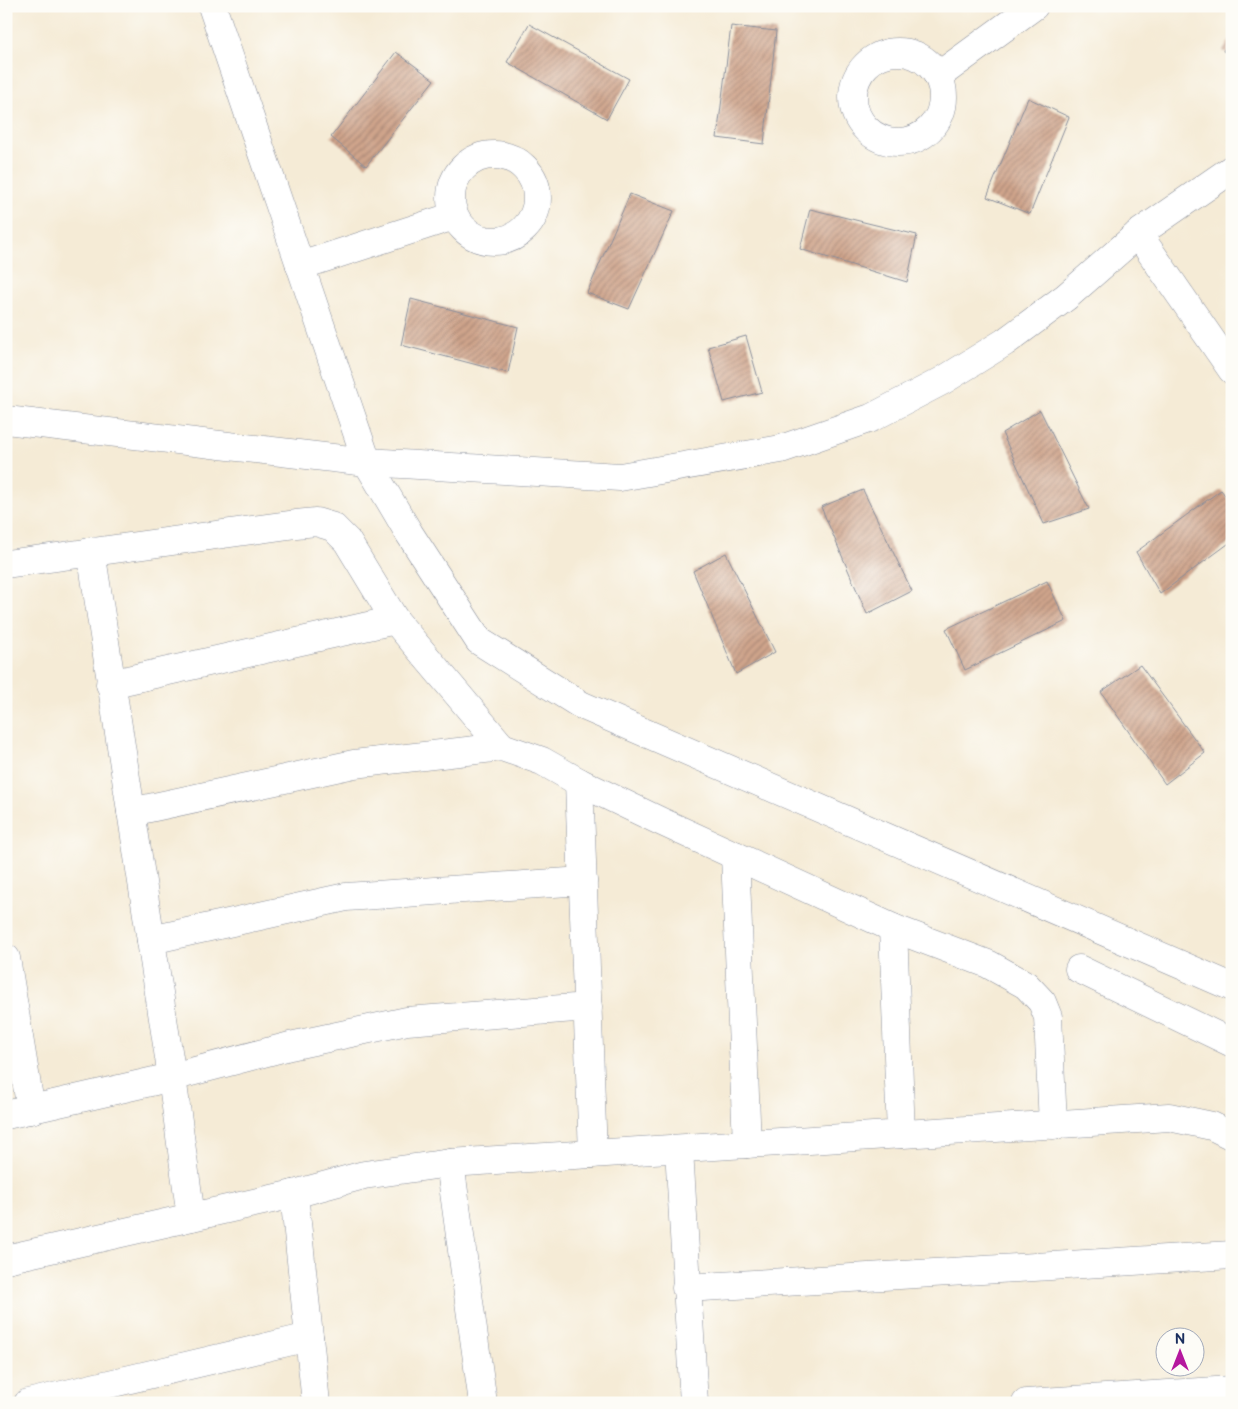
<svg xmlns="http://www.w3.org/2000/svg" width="1238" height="1409" viewBox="0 0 1238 1409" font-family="'Balsamiq Sans',sans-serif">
<defs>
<pattern id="building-hatch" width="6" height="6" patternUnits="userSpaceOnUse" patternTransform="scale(1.25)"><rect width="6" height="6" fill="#cfa48b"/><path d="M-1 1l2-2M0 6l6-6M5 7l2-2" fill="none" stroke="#a78675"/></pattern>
</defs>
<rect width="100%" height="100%" fill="#fdfcf7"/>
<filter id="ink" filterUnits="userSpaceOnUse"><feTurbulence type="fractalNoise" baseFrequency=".02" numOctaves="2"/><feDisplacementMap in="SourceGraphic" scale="10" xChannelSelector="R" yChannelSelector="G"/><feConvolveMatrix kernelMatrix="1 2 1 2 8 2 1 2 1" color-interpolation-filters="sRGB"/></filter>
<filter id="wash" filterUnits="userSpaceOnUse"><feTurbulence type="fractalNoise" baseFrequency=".0096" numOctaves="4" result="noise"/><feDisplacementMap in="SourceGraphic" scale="20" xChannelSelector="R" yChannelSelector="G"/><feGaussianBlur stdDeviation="1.12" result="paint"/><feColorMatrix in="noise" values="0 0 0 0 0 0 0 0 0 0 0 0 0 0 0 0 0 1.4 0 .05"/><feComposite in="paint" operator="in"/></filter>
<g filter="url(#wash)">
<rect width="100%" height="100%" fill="#f5ebd6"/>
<g id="blocks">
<g fill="url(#building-hatch)">
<polygon points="529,24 629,79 607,119 507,62"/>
<polygon points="731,26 776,31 764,144 717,138"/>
<polygon points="1232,36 1232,56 1223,51"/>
<polygon points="396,52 434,80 366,166 331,137"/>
<polygon points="1028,98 1069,117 1030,214 987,197"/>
<polygon points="630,194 674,211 629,309 587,293"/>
<polygon points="810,209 917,235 907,282 800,249"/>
<polygon points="411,299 518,327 508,373 401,345"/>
<polygon points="746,336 762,392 724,402 708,347"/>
<polygon points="1040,410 1089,509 1044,524 1002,433"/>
<polygon points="863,490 912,591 867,614 821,507"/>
<polygon points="1221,490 1232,504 1232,541 1160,594 1136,552"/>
<polygon points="726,553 775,652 736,674 693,571"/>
<polygon points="1047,581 1066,621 965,670 946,629"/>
<polygon points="1140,665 1205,753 1165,784 1101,692"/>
</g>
</g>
</g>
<g filter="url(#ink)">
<use href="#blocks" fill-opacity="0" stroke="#888d9a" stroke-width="1"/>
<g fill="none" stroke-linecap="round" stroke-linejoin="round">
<g stroke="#888d9a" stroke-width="29">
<g id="minor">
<polyline points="212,6 367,462 409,533 479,641 581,705 1232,987"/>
<circle cx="898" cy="97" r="45"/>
<polyline points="938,76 1034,6"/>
<circle cx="494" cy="198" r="43"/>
<polyline points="1138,234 1232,370"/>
<polyline points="300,266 454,216"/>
<polyline points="6,420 367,462 620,477 781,449 871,418 942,381 1005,342 1066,297 1138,234 1232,169"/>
<polyline points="91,551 172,1077 191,1217"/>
<polyline points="6,564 296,524 316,522 333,527 347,541 395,620 502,747"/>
<polyline points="110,684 395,620"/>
<polyline points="579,782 593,1154"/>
<polyline points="131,812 354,764 502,747 542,761 579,782 660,821 893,928 988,964 1026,985 1042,1002 1048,1017 1053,1125"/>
<polyline points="735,855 747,1144"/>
<polyline points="893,928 901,1134"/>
<polyline points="151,940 346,897 583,881"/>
<polyline points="6,958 31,1110"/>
<polyline points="1079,969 1232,1043"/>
<polyline points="6,1115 172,1077 290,1046 407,1021 588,1007"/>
<polyline points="679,1149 694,1403"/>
<polyline points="450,1163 483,1403"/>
<polyline points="294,1194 316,1403"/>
<polyline points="6,1259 294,1194 364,1175 450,1163 1169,1117 1212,1126 1232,1136"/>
<polyline points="686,1288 1232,1255"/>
<polyline points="28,1403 309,1337"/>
<polyline points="1026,1403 1232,1390"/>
</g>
</g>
<use href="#minor" stroke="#fff" stroke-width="28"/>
</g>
</g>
<rect width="1238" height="1409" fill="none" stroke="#fdfcf7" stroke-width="25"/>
<g transform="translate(1180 1352)"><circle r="24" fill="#fdfcf7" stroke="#a3aaba"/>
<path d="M0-4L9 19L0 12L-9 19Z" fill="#b5179e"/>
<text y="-8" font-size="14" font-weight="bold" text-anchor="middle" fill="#1b2f5e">N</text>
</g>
</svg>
